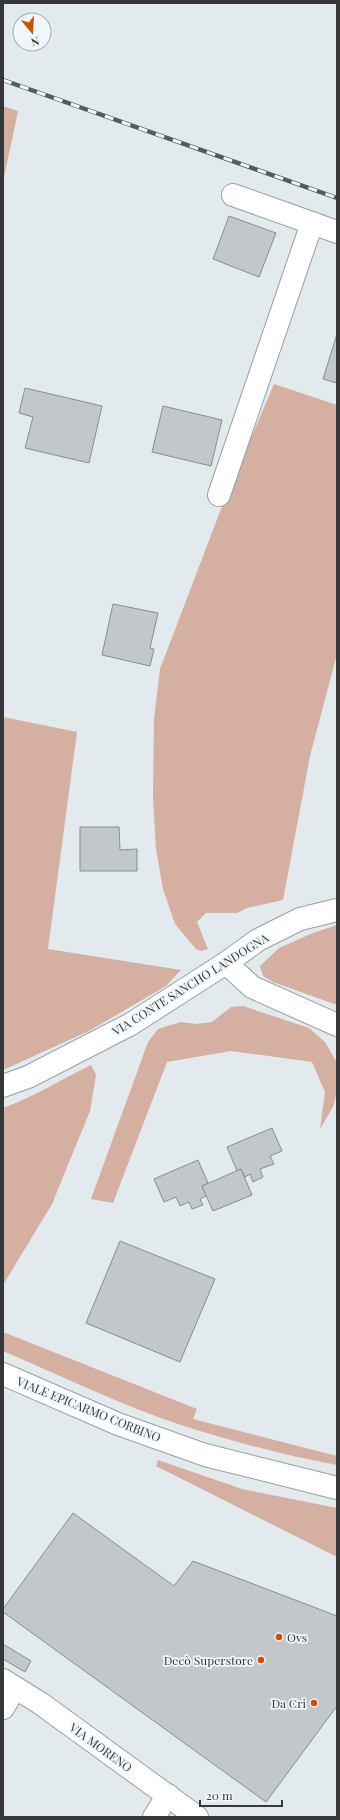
<svg xmlns="http://www.w3.org/2000/svg" width="340" height="1820" viewBox="0 0 340 1820" font-family="'Playfair Display',serif">
<rect width="100%" height="100%" fill="#e3eaee"/>
<g fill="#d5afa0">
<polygon points="3,106 18,111 3,182"/>
<polygon points="274,384 337,405 337,654 310,756 283,900 247,908 237,913 206,913 197,922 208,949 201,951 196,949 175,924 163,889 156,849 153,798 154,719 160,669 221,509"/>
<polygon points="3,717 77,732 48,949 181,970 166,986 89,1031 3,1070"/>
<polygon points="337,925 337,1005 273,982 263,976 260,966 279,948 313,933"/>
<polygon points="243,1006 309,1028 325,1042 336,1061 337,1092 333,1107 320,1129 325,1092 312,1062 231,1051 167,1062 113,1203 91,1199 148,1042 158,1029 181,1022 196,1024 212,1022 231,1007"/>
<path d="M 91,1065 L 96,1075 L 90,1111 L 52,1204 L 3,1285 L 3,1108 C 34,1097 62,1079 91,1065 Z"/>
<path d="M 3,1332 L 197,1409 L 193,1419 L 337,1456 L 337,1465 C 287,1456 239,1443 190,1428 C 127,1408 64,1377 3,1351 Z"/>
<polygon points="158,1460 242,1489 337,1508 337,1557 156,1466"/>
</g>
<g fill="#c1c7cb" stroke="#878d90">
<polygon points="229,216 276,233 259,277 213,259"/>
<polygon points="337,334 337,383 323,379"/>
<polygon points="25,388 102,406 89,463 25,448 33,417 19,413"/>
<polygon points="163,406 222,420 211,466 152,452"/>
<polygon points="113,604 158,613 150,648 154,649 150,666 102,655"/>
<polygon points="80,827 119,827 120,850 137,849 137,871 80,871"/>
<polygon points="272,1128 282,1151 270,1156 274,1164 260,1169 263,1177 253,1182 250,1174 245,1177 241,1169 237,1171 227,1147"/>
<polygon points="198,1160 208,1183 202,1186 206,1196 200,1199 203,1205 192,1209 189,1202 180,1206 176,1197 164,1202 154,1179"/>
<polygon points="241,1169 252,1195 213,1211 202,1186"/>
<polygon points="120,1241 215,1279 180,1362 86,1323"/>
<polygon points="73,1513 174,1586 193,1561 337,1616 337,1706 266,1802 3,1612 3,1609"/>
<polygon points="3,1644 31,1661 25,1672 3,1659"/>
</g>
<g fill="none" stroke-linecap="round" stroke-linejoin="round">
<g stroke="#999fa3" stroke-width="24">
<g id="minor">
<polyline points="233,195 337,232"/>
<polyline points="219,495 312,223"/>
<polyline points="3,1680 40,1703 197,1817"/>
<polyline points="3,1708 15,1688"/>
<polyline points="154,1817 168,1795"/>
</g>
</g>
<g stroke="#999fa3" stroke-width="24">
<g id="major">
<polyline points="226,963 252,987 337,1025"/>
<polyline points="3,1086 28,1077 131,1024 226,963 258,940 300,919 337,910"/>
<polyline points="3,1374 118,1424 205,1455 337,1488"/>
</g>
</g>
<use href="#minor" stroke="#fff" stroke-width="22"/>
<use href="#major" stroke="#fff" stroke-width="22"/>
<g stroke="#575a5c" stroke-width="4.5">
<polyline id="rail" points="3,80 337,198"/>
</g>
<use href="#rail" stroke="#f0f7fb" stroke-width="3" stroke-dasharray="9" stroke-linecap="butt"/>
</g>
<g fill="#d34f00" stroke="#f0f7fb" stroke-width="1.5">
<circle cx="279" cy="1637" r="4"/>
<circle cx="261" cy="1660" r="4"/>
<circle cx="314" cy="1703" r="4"/>
</g>
<g text-anchor="middle" dominant-baseline="central" stroke-width="3.5" stroke-linejoin="round" paint-order="stroke">
<g font-size="12" fill="#353739" stroke="#f0f7fb">
<text transform="translate(190 984) rotate(-32)">VIA CONTE SANCHO LANDOGNA</text>
<text transform="translate(89 1409) rotate(22)">VIALE EPICARMO CORBINO</text>
<text transform="translate(101 1747) rotate(36)">VIA MORENO</text>
</g>
<g font-size="12" fill="#353739" stroke="#f0f7fb" text-anchor="end">
<text x="287" y="1637" text-anchor="start">Ovs</text>
<text x="253" y="1660">Decò Superstore</text>
<text x="306" y="1703">Da Cri</text>
</g>
</g>
<rect width="340" height="1820" fill="none" stroke="#353739" stroke-width="8"/>
<g transform="translate(32 32) rotate(162)"><circle r="19" fill="#f0f7fb" stroke="#a5aaad"/>
<path d="M0-3L7 15L0 10L-7 15Z" fill="#d34f00"/>
<text y="-6" font-size="11" font-weight="bold" text-anchor="middle" fill="#353739">N</text>
</g>
<path d="M200 1800v6h82v-6" fill="none" stroke="#353739" stroke-width="2"/>
<text x="206" y="1800" font-size="12" fill="#353739" stroke="#f0f7fb" stroke-width="3" paint-order="stroke">20 m</text>
</svg>
